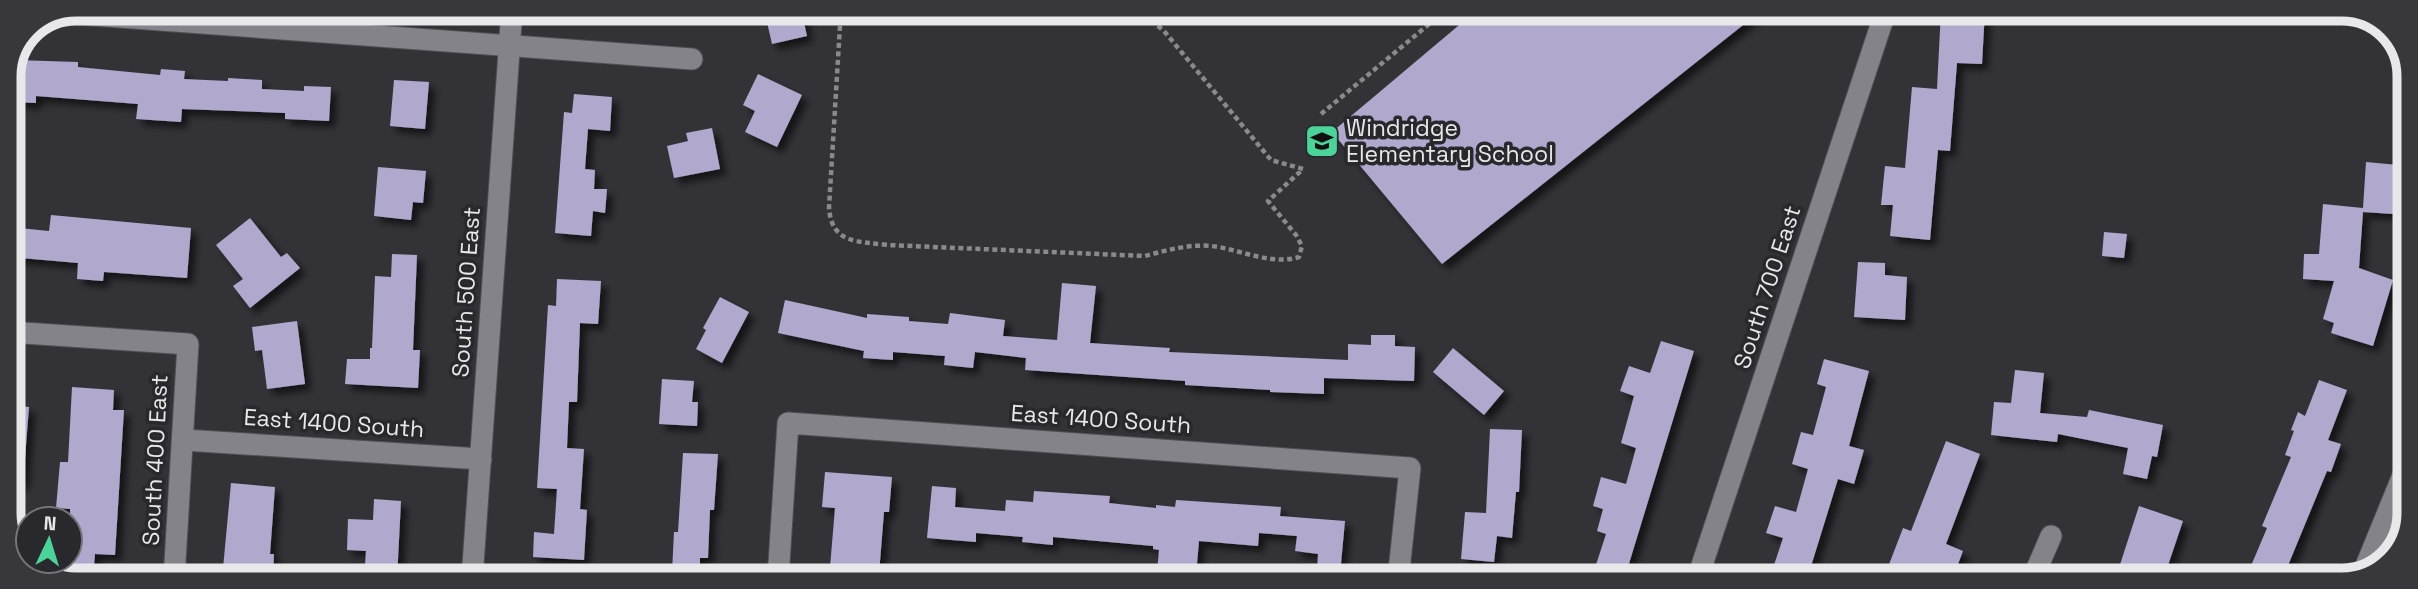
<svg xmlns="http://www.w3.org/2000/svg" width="2418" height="589" viewBox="0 0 2418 589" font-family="'Space Grotesk',sans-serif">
<defs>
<filter id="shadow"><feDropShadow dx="6" dy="6" stdDeviation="3.5" flood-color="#0009"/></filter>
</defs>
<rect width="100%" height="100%" fill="#333237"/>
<g fill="#b0a8cd" filter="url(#shadow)">
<polygon points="764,9 801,9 807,36 772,44"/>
<polygon points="1477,10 1762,10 1442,264 1332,132"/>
<polygon points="1941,10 1985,10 1982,64 1957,63 1950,151 1938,150 1930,240 1890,236 1893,205 1881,205 1885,166 1905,168 1912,87 1937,89"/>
<polygon points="15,60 78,62 78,67 160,75 161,69 185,71 184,79 228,81 228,78 262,80 262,89 304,91 304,86 331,87 329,121 285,119 285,113 182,109 181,122 136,119 138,104 36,96 36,103 9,102 9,75"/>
<polygon points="758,74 802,95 777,147 745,132 755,111 743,105"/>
<polygon points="394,80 429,82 425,129 390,126"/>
<polygon points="574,94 612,97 610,131 588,129 585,169 595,170 594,189 607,189 605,213 593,211 591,236 555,233 564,112 572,113"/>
<polygon points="712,128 720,169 674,178 667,146 688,141 686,133"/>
<polygon points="2366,162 2409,166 2408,215 2363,212 2359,268 2393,280 2373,346 2331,333 2334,323 2323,319 2334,281 2303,279 2304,254 2319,254 2323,204 2363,208"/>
<polygon points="378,167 426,171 423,203 413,202 411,220 374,216"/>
<polygon points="51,215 191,228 187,278 104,272 103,281 77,279 78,263 9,257 9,227 49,231"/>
<polygon points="250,218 281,257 287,253 300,268 250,308 233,286 243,279 216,245"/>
<polygon points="2104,232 2127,234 2124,258 2102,256"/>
<polygon points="392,254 417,255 413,350 420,350 418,388 345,384 347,359 370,359 370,348 372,348 375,276 391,277"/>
<polygon points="1858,262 1885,263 1885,275 1907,277 1905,320 1854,317"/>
<polygon points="557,279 601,281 598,324 580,323 577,402 569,402 567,448 584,449 580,509 587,510 584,560 533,557 534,532 554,534 557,489 537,488 548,305 556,306"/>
<polygon points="1062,283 1096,286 1090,343 1170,348 1169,352 1348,360 1348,344 1371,345 1371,335 1395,335 1395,346 1415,347 1414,381 1324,378 1324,394 1270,392 1270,390 1185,385 1185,381 1025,370 1026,358 975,352 973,368 944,365 945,356 893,352 893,360 863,358 864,351 778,333 785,300 867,318 867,314 909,317 909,321 948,324 950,313 1005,320 1003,336 1057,340"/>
<polygon points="720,297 749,312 722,363 696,349 706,330 703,328"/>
<polygon points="297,321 305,384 267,389 262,350 255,351 252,327"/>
<polygon points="1661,341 1694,351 1624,580 1591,580 1606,534 1597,531 1603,509 1593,506 1601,477 1626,484 1636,448 1621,443 1634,396 1620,391 1629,366 1650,373"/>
<polygon points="1453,348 1504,391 1484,415 1433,372"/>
<polygon points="1824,359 1869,371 1849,446 1864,450 1854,484 1838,479 1808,576 1774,565 1783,538 1766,533 1775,506 1796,512 1808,469 1792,464 1801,432 1813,435 1826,387 1817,384"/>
<polygon points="2015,370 2044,373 2040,413 2087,417 2089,410 2163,425 2157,457 2152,456 2147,479 2123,474 2128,448 2058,434 2057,442 1991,435 1994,402 2011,403"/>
<polygon points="662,379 694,381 692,402 698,402 697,426 659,424"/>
<polygon points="2319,380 2347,390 2328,440 2341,444 2331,472 2327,471 2282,580 2245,580 2267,528 2262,526 2291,457 2285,455 2294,431 2291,430 2298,412 2305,416"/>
<polygon points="72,387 114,390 113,410 124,410 115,555 95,554 93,579 62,579 31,561 70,561 70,509 56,508 60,462 68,462"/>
<polygon points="9,405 29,407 23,484 9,483"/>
<polygon points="1490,429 1522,430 1519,492 1516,492 1512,538 1497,536 1494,562 1461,559 1465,512 1486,513"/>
<polygon points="1946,441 1980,454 1946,544 1963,551 1952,580 1883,580 1903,528 1911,531"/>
<polygon points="683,453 718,454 714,510 710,510 708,558 700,558 700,573 672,572 674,532 678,532"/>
<polygon points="825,472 892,477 889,512 884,512 879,574 869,574 869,579 829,579 835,508 822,507"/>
<polygon points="231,483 275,487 270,554 274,554 273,579 222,579"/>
<polygon points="932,486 956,488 955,507 1005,511 1006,500 1033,502 1034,491 1110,496 1109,503 1156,508 1156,505 1175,507 1176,500 1281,507 1280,516 1345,521 1340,574 1317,572 1318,554 1295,551 1297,536 1259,533 1258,546 1199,541 1196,575 1157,572 1159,550 1153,549 1153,546 1053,537 1053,545 1022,542 1023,537 976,533 976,542 927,538"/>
<polygon points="374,499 401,501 397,579 364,579 366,551 347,550 348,519 373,520"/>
<polygon points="2139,506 2183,521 2163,580 2115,580"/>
</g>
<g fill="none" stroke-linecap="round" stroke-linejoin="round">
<g stroke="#504f53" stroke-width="23">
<g id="street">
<polyline points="64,13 692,59"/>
<polyline points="9,332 188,344 174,579"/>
<polyline points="184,440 481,459"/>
<polyline points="2363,573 2408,463"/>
<polyline points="472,579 512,9"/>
<polyline points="778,579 788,423 1410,468 1398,580"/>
<polyline points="1697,580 1886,10"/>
<polyline points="2032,580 2051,536"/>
</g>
</g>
<g stroke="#8a898d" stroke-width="4.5" stroke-dasharray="5 3.5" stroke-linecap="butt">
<path d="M 841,9 L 829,208 C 832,244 857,241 887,245 L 1145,256 C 1167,250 1189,244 1211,246 C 1240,249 1271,266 1299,257 L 1302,246 L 1296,235 L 1268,201 L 1303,169 L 1271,160 L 1164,31 L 1138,9"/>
<polyline points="1321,114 1446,10"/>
</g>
<use href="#street" stroke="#848389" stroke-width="21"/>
</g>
<defs>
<g id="school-square" transform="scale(1.75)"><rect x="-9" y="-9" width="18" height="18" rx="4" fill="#4cd39a" stroke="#29282d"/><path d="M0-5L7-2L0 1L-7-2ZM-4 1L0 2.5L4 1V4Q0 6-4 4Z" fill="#111"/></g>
</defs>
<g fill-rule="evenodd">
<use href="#school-square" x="1322" y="141"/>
</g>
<g text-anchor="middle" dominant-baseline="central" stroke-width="7" stroke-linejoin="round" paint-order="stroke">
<g font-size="23" fill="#e8e7ea" stroke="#29282d" text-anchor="start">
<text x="1346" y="128">Windridge<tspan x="1346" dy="26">Elementary School</tspan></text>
</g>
<g font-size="23" fill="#e8e7ea" stroke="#29282d">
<text transform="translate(1767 287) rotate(-72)">South 700 East</text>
<text transform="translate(466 292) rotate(-86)">South 500 East</text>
<text transform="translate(1101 419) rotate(4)">East 1400 South</text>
<text transform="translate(334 423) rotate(4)">East 1400 South</text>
<text transform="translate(155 460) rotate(-87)">South 400 East</text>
</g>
</g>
<path d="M0 0H2418V589H0ZM76 21H2342A55 55 0 0 1 2397 76V513A55 55 0 0 1 2342 568H76A55 55 0 0 1 21 513V76A55 55 0 0 1 76 21Z" fill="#38373c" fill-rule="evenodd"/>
<path fill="none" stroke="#e8e7ea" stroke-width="9" d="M76 21H2342A55 55 0 0 1 2397 76V513A55 55 0 0 1 2342 568H76A55 55 0 0 1 21 513V76A55 55 0 0 1 76 21Z"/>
<g transform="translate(49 540) rotate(4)"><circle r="33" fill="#29282d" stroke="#757479" stroke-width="2"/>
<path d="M0-5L12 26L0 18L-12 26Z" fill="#4cd39a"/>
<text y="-10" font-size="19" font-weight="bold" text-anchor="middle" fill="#e8e7ea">N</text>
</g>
</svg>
